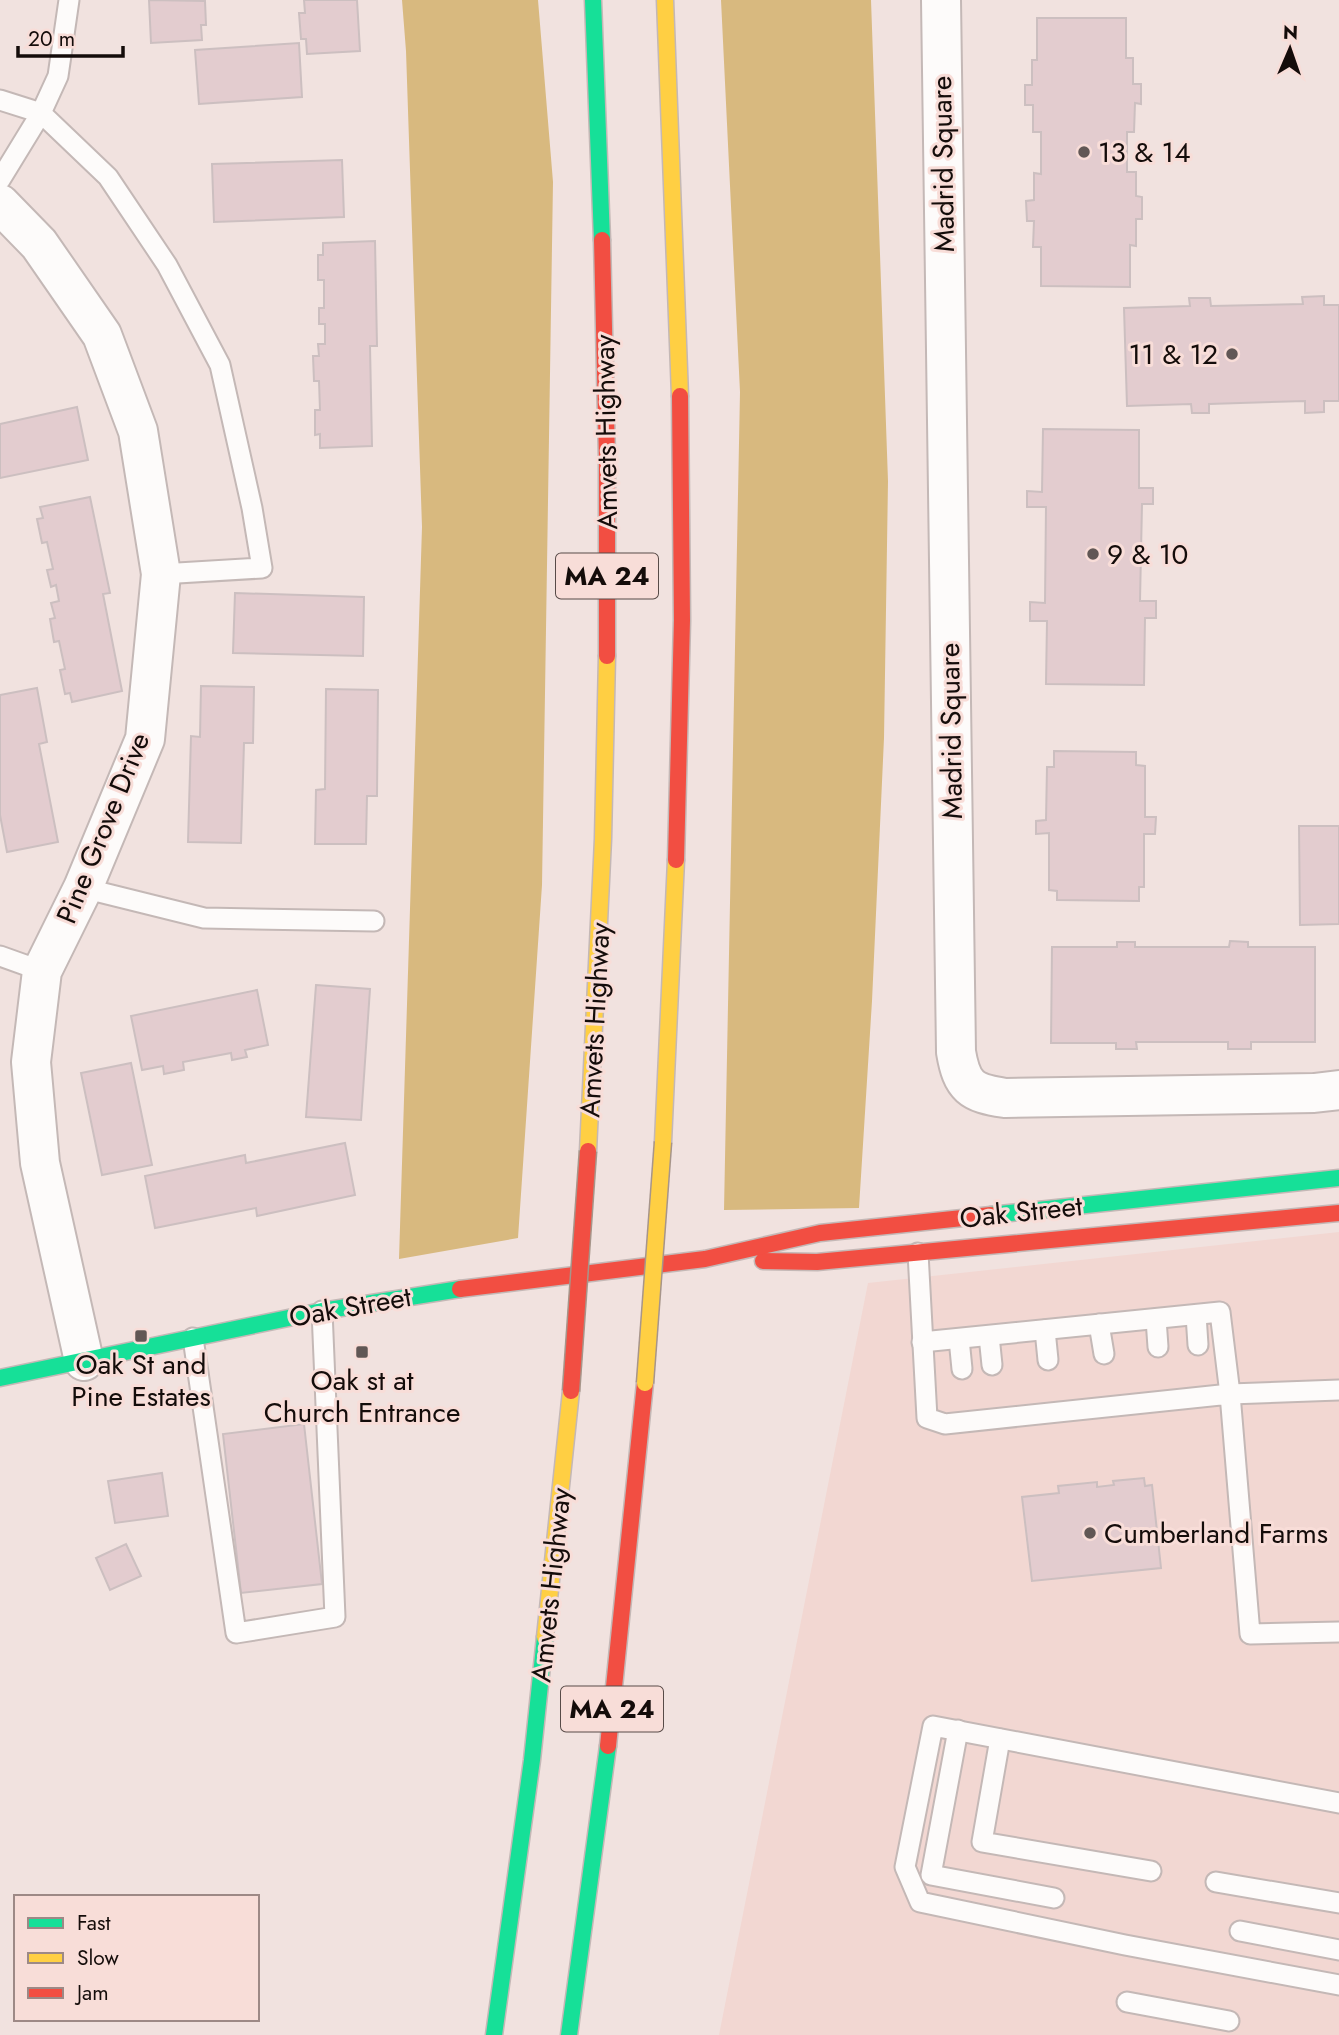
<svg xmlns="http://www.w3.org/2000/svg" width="1339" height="2035" viewBox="0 0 1339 2035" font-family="Jost,sans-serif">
<rect width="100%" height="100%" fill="#f1e2df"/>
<polygon fill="#f2d7d2" points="1339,1232 1339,2035 719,2035 868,1283"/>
<g fill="#d8b97f">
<polygon points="402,0 538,0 553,182 542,885 518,1238 399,1259 422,527 406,51"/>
<polygon points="721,0 871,0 888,481 884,738 872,1001 859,1208 724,1210 740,392"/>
</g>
<g fill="#e3cccf" stroke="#ccbfc0" stroke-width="2">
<polygon points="149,0 205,1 206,25 201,25 202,40 151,43"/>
<polygon points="304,0 357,0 360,51 307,54 306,39 301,39 299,13 305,13"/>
<polygon points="1037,18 1126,18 1126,58 1133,58 1133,84 1141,84 1141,104 1135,103 1134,132 1127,132 1127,172 1136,172 1136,196 1142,197 1142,219 1136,219 1136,246 1130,245 1130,287 1041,286 1041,247 1033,247 1034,221 1027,221 1026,201 1034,200 1034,173 1041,174 1041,132 1033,132 1033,105 1025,105 1025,85 1032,85 1032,60 1037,60"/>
<polygon points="299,43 302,97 199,104 195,50"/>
<polygon points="342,160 344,217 214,222 212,164"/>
<polygon points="375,241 377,346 370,346 372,446 320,448 320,434 315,435 315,410 320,410 319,381 314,381 313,356 319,356 318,344 325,344 325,324 319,324 319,308 324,308 324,280 318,280 318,255 323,255 323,243"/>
<polygon points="1324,296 1324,305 1339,305 1339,401 1324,401 1324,412 1305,413 1305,401 1209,404 1209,413 1192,413 1191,404 1127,406 1124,308 1190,306 1189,298 1210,298 1211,306 1303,304 1302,297"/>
<polygon points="77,407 88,460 0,478 0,424"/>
<polygon points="1043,429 1139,430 1139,488 1153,488 1153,504 1142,504 1140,601 1156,601 1156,618 1145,618 1144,685 1046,684 1047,621 1030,621 1030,602 1045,603 1046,507 1027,507 1027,491 1042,492"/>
<polygon points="90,497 110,593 103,594 122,691 72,702 70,693 65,694 60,670 65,669 59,641 54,642 50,619 55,618 51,603 59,601 56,585 51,587 47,570 53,569 47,542 42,543 37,519 43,518 40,507"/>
<polygon points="235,593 364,597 363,656 233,653"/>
<polygon points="201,686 254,687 253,743 244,743 241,843 188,842 191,736 200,737"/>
<polygon points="37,688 47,742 39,744 58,842 7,852 0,815 0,695"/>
<polygon points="326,689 378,690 377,796 367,796 366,844 315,844 316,790 325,789"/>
<polygon points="1054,751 1136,752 1136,765 1145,766 1145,817 1156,817 1155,834 1144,834 1144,887 1139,887 1139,901 1057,900 1057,891 1049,890 1049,833 1036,834 1036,821 1046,820 1047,767 1054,767"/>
<polygon points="1299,826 1339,826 1339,924 1300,925"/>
<polygon points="1230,941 1248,942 1248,947 1315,947 1315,1042 1251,1042 1251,1049 1228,1049 1228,1042 1136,1042 1137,1049 1116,1049 1116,1043 1051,1043 1052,947 1117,947 1117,942 1135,942 1135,947 1229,947"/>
<polygon points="316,985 370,989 361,1120 306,1117"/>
<polygon points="257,990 268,1045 245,1050 247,1057 232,1060 231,1053 183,1062 184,1070 164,1074 163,1066 142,1070 131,1016"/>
<polygon points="131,1063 152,1165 102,1175 81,1073"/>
<polygon points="345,1143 355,1195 257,1216 256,1208 155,1228 145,1176 245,1155 246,1163"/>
<polygon points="304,1424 322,1584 241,1593 223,1434"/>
<polygon points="162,1473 168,1516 115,1523 108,1481"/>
<polygon points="1144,1478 1145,1486 1152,1485 1161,1568 1032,1581 1022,1497 1059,1493 1058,1486 1097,1482 1097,1487 1114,1485 1113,1481"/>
<polygon points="126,1544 141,1576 110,1590 96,1558"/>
</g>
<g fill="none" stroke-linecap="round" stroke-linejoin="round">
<g stroke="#c4b8b6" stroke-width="23">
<g id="lane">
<polyline points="69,0 58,76 41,113 108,177 167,265 220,365 252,508 262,568 161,574"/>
<polyline points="0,100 41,113 0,180"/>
<polyline points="83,888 204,918 374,921"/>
<polyline points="0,956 42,971"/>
<polyline points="918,1253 927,1418 945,1424 1230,1394 1250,1634 1339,1632"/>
<polyline points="1196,1315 1198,1345"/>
<polyline points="1156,1319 1158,1347"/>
<polyline points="1099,1324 1104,1354"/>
<polyline points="1045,1330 1048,1360"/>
<polyline points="989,1336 992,1365"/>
<polyline points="193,1338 236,1633 335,1617 322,1311"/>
<polyline points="959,1339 962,1369"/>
<polyline points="922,1342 1220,1312 1230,1394 1339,1390"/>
<polyline points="958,1730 931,1875 1054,1898"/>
<polyline points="1000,1739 982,1842 1151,1871"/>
<polyline points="1339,1803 933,1726 905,1867 920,1902 1125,1945 1339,1985"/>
<polyline points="1216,1882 1339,1903"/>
<polyline points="1240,1931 1339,1950"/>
<polyline points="1127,2002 1229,2021"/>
</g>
</g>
<g stroke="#c4b8b6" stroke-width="42">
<g id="street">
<path d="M 941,0 L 956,1052 C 962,1087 971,1093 1005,1098 L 1314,1093 L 1339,1090"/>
<polyline points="0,204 39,244 102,335 138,431 161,574 145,739 83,888 42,971 31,1062 40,1163 84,1361"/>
</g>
</g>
<g stroke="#c4b8b6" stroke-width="19">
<g id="fast">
<polyline points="593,0 602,240"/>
<polyline points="991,1215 1339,1178"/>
<polyline points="0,1378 322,1311 460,1289"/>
<polyline points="494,2035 532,1760 545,1637"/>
<polyline points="569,2035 608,1746"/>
</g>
</g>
<g stroke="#c4b8b6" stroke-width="19">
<g id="slow">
<polyline points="665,0 680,396"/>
<polyline points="663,1142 676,860"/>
<polyline points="588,1151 603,839 607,656"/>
<polyline points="545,1637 571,1391"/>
</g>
</g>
<g stroke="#c4b8b6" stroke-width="19">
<g id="jam">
<polyline points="602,240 607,459 607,656"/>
<polyline points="676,860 682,620 680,396"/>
<polyline points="763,1261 817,1262 1339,1213"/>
<polyline points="460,1289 705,1259 820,1233 991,1215"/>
<polyline points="608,1746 645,1383"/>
</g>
</g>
<use href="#lane" stroke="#fdfbfa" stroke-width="19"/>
<use href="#street" stroke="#fdfbfa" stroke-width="38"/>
<use href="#fast" stroke="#16e098" stroke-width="16"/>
<use href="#slow" stroke="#ffcf43" stroke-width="16"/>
<use href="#jam" stroke="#f24e42" stroke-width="16"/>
<g stroke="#a7958a" stroke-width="19" stroke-linecap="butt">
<polyline id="slow-bridge" points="645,1383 663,1142"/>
</g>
<g stroke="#a7958a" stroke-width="19" stroke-linecap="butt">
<polyline id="jam-bridge" points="571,1391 588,1151"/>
</g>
<use href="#slow-bridge" stroke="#ffcf43" stroke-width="16"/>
<use href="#jam-bridge" stroke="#f24e42" stroke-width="16"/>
</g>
<g fill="#615755" stroke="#f8ddd8" stroke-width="2.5">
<circle cx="1084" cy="152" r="7"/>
<circle cx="1232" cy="354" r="7"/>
<circle cx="1093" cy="554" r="7"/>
<rect x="134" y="1329" width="14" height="14" rx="3.5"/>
<rect x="355" y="1345" width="14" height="14" rx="3.5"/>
<circle cx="1090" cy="1533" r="7"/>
</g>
<g text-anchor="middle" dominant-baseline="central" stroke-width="6" stroke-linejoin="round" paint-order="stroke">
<g fill="#f8ddd8" stroke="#584b48" stroke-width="2">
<rect x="556" y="553.5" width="102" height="45" rx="5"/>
<rect x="561" y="1686.5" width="102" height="45" rx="5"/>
</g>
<g font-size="26" font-weight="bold" fill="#140c0a">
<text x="607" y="576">MA 24</text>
<text x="612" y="1709">MA 24</text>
</g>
<g font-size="28" fill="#140c0a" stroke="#f8ddd8" text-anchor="start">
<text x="1098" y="152">13 &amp; 14</text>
<text x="1218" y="354" text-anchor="end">11 &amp; 12</text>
<text x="1107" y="554">9 &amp; 10</text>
<text x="141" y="1364" text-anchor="middle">Oak St and<tspan x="141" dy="32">Pine Estates</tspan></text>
<text x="362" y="1380" text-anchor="middle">Oak st at<tspan x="362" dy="32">Church Entrance</tspan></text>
<text x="1104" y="1533">Cumberland Farms</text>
</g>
<g font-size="28" fill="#140c0a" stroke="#f8ddd8">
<text transform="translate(943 164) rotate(-91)">Madrid Square</text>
<text transform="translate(606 432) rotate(-91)">Amvets Highway</text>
<text transform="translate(951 731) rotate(-91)">Madrid Square</text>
<text transform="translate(103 828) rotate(-68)">Pine Grove Drive</text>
<text transform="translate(595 1020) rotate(-87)">Amvets Highway</text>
<text transform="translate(1021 1212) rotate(-6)">Oak Street</text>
<text transform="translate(350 1307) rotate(-10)">Oak Street</text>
<text transform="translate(551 1585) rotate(-84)">Amvets Highway</text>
</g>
</g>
<rect x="14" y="1895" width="245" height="126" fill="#f8ddd8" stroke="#9d8986" stroke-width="2"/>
<rect x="28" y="1918" width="35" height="10" fill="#16e098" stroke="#9d8986" stroke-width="2"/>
<text x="77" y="1930" font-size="21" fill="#140c0a">Fast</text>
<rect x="28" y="1953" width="35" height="10" fill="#ffcf43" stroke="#9d8986" stroke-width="2"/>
<text x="77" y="1965" font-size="21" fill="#140c0a">Slow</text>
<rect x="28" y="1988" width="35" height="10" fill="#f24e42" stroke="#9d8986" stroke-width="2"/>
<text x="77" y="2000" font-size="21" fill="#140c0a">Jam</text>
<g transform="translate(1290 49) rotate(2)" stroke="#f8ddd8" stroke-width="5" paint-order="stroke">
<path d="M0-5L12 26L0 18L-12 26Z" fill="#140c0a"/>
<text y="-10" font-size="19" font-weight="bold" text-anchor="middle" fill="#140c0a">N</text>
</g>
<path d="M18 46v10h105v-10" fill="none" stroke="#140c0a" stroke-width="3.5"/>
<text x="28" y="46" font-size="21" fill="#140c0a" stroke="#f8ddd8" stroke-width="5" paint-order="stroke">20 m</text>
</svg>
